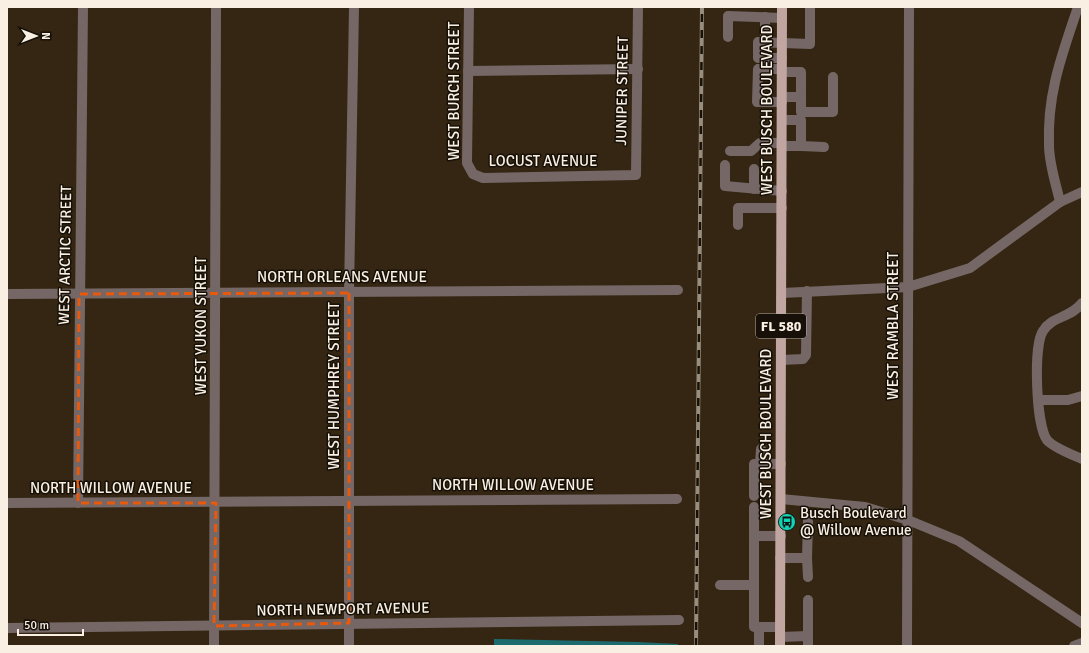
<svg xmlns="http://www.w3.org/2000/svg" width="1089" height="653" viewBox="0 0 1089 653" font-family="Signika,sans-serif">
<rect width="100%" height="100%" fill="#342612"/>
<polygon fill="#1c6b6f" points="494,639 638,642 678,644 678,646 494,646"/>
<g fill="none" stroke-linecap="round" stroke-linejoin="round">
<g stroke="#746765" stroke-width="10">
<polyline points="469,7 467,163 473,174 483,178 636,175 638,7"/>
<polyline points="728,37 728,16 782,18"/>
<polyline points="765,43 765,17"/>
<polyline points="782,58 758,58 758,42 810,44 810,7"/>
<polyline points="782,69 758,69 757,102 782,102"/>
<polyline points="468,71 638,69"/>
<polyline points="782,72 801,72 801,97 782,97"/>
<polyline points="801,97 801,112 833,112 833,77"/>
<polyline points="782,120 801,120 801,146 782,146"/>
<polyline points="801,146 824,147"/>
<polyline points="730,151 751,151 760,143 782,143"/>
<polyline points="725,165 725,186 782,191"/>
<polyline points="754,189 754,169"/>
<path d="M 1060,202 C 1056,184 1049,164 1049,145 C 1047,93 1062,55 1078,7"/>
<polyline points="738,225 738,208 782,208"/>
<polyline points="782,293 908,287 970,268 1060,202 1082,192"/>
<polyline points="7,294 678,290"/>
<path d="M 1082,303 C 1071,318 1052,316 1043,331 C 1033,346 1036,425 1047,440 C 1054,448 1073,455 1082,459"/>
<polyline points="781,360 803,359 806,355 807,291"/>
<polyline points="1038,400 1068,400 1082,396"/>
<polyline points="760,464 761,449"/>
<polyline points="754,496 754,464 781,464"/>
<polyline points="781,499 865,507 908,520 959,541 1082,623"/>
<polyline points="7,503 677,499"/>
<polyline points="78,503 83,7"/>
<polyline points="754,507 754,627 780,627"/>
<polyline points="754,536 781,536"/>
<polyline points="780,558 807,558 808,521"/>
<polyline points="807,558 808,577"/>
<polyline points="720,585 754,585"/>
<polyline points="808,600 808,636"/>
<polyline points="759,627 759,646"/>
<polyline points="7,628 679,620"/>
<polyline points="780,637 808,636 808,646"/>
<polyline points="214,646 216,7"/>
<polyline points="349,646 349,293 354,7"/>
<polyline points="907,646 909,7"/>
<polyline points="1074,646 1082,643"/>
</g>
<polyline stroke="#c0a5a1" stroke-width="10" points="780,646 782,7"/>
<g stroke="#998e7d" stroke-width="4">
<polyline id="rail" points="696,646 702,7"/>
</g>
<use href="#rail" stroke="#161008" stroke-width="2.5" stroke-dasharray="8" stroke-linecap="butt"/>
</g>
<path fill="none" stroke="#e8590c" stroke-width="3" stroke-dasharray="8 5" stroke-linejoin="round" d="M 349,293 L 349,623 L 214,626 L 216,503 L 78,503 L 79,294 Z"/>
<defs>
<g id="bus-disc" transform="scale(0.9)"><circle r="9.5" fill="#10d5b4" stroke="#161008"/><path d="M-5-6H5V4H4V6H2V4H-2V6H-4V4H-5ZM-3.5-4V0h7V-4ZM-3.5 1.2v1.5H-2V1.2ZM2 1.2v1.5H3.5V1.2Z" fill="#111"/></g>
</defs>
<g fill-rule="evenodd">
<use href="#bus-disc" x="787" y="522"/>
</g>
<g text-anchor="middle" dominant-baseline="central" stroke-width="3" stroke-linejoin="round" paint-order="stroke">
<rect fill="#161008" stroke="#b5ada1" stroke-width="1" x="756" y="314" width="50" height="24" rx="3"/>
<g font-size="14" font-weight="bold" fill="#f9f0e3">
<text x="781" y="326">FL 580</text>
</g>
<g font-size="15" fill="#f9f0e3" stroke="#161008">
<text transform="translate(454 91) rotate(-90)">WEST BURCH STREET</text>
<text transform="translate(622 91) rotate(-89)">JUNIPER STREET</text>
<text transform="translate(767 110) rotate(-90)">WEST BUSCH BOULEVARD</text>
<text x="543" y="161">LOCUST AVENUE</text>
<text transform="translate(65 255) rotate(-89)">WEST ARCTIC STREET</text>
<text x="342" y="277">NORTH ORLEANS AVENUE</text>
<text transform="translate(201 326) rotate(-90)">WEST YUKON STREET</text>
<text transform="translate(893 326) rotate(-90)">WEST RAMBLA STREET</text>
<text transform="translate(334 386) rotate(-90)">WEST HUMPHREY STREET</text>
<text transform="translate(766 434) rotate(-90)">WEST BUSCH BOULEVARD</text>
<text x="513" y="485">NORTH WILLOW AVENUE</text>
<text x="111" y="488">NORTH WILLOW AVENUE</text>
<text transform="translate(343 609) rotate(-1)">NORTH NEWPORT AVENUE</text>
</g>
<g font-size="15" fill="#f9f0e3" stroke="#161008" text-anchor="start">
<text x="800" y="513">Busch Boulevard<tspan x="800" dy="17">@ Willow Avenue</tspan></text>
</g>
</g>
<rect width="1089" height="653" fill="none" stroke="#f9f0e3" stroke-width="16"/>
<g transform="translate(36 36) rotate(90)" stroke="#161008" stroke-width="3" paint-order="stroke">
<path d="M0-3L7 15L0 10L-7 15Z" fill="#f9f0e3"/>
<text y="-6" font-size="11" font-weight="bold" text-anchor="middle" fill="#f9f0e3">N</text>
</g>
<path d="M18 629v6h65v-6" fill="none" stroke="#f9f0e3" stroke-width="2"/>
<text x="24" y="629" font-size="12" fill="#f9f0e3" stroke="#161008" stroke-width="3" paint-order="stroke">50 m</text>
</svg>
